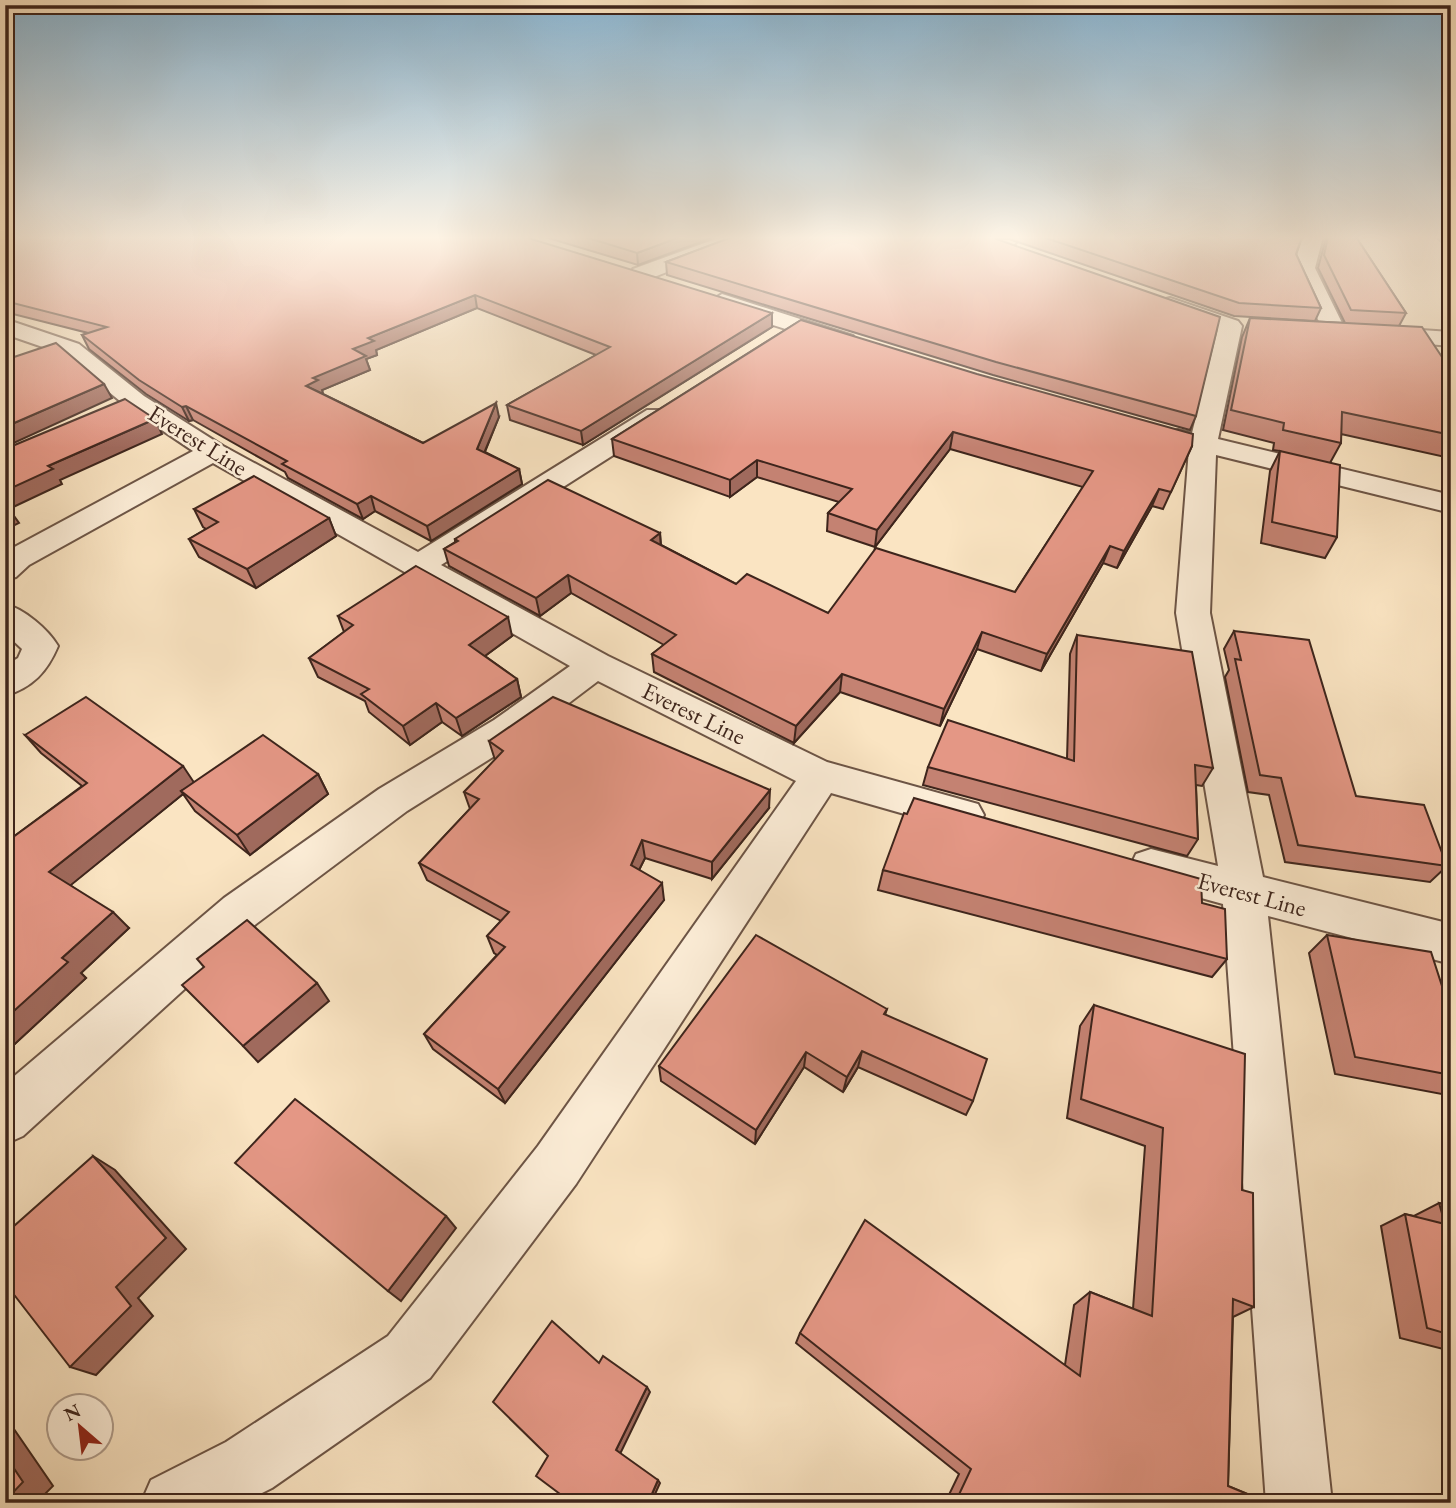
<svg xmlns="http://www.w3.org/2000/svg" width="1456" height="1508" viewBox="0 0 1456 1508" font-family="'EB Garamond',serif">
<rect width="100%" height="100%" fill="#fae4c2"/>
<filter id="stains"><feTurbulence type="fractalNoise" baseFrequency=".00286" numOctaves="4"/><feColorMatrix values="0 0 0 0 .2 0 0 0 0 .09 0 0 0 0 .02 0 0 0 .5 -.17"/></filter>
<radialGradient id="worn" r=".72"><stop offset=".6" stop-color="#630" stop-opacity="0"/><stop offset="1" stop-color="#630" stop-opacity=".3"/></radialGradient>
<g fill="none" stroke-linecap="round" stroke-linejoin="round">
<g stroke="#6d5546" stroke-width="4">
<g id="minor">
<polygon points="721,237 749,237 746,241 649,279 633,279 630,274 633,269"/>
<path d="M 968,237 L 1021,237 C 1006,257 991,248 971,241 Z"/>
<polygon points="1303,237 1323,237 1315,268 1346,331 1342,336 1326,336 1293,268"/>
<polygon points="722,294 853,336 857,341 853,346 845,348 714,306 711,301"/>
<polygon points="1170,298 1238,321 1242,326 1218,439 1451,495 1451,513 1216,455 1210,613 1263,877 1451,924 1451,964 1268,916 1332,1503 1266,1503 1223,904 1136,880 1130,867 1136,854 1151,849 1218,866 1176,613 1189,449 1168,444 1164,438 1168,432 1178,430 1192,433 1218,329 1162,310 1159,305 1162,300"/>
<polygon points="5,319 79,344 144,396 223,446 418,552 647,410 665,410 669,416 665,422 441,565 608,656 827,762 978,804 984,815 978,826 964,831 831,793 576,1184 430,1378 272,1488 242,1503 141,1503 151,1480 226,1442 388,1336 538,1146 796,781 598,681 520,740 407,811 256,924 23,1136 5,1144 5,1084 224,898 379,789 494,720 570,666 213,463 29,565 16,577 5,580 7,551 193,451 126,406 63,354 5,334"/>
<polygon points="1376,327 1451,332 1451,346 1368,339 1364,334 1368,329"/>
<path d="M 5,604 C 24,609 48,629 58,646 C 47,672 33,687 5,696 L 5,666 L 18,658 L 22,649 L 5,633 Z"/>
</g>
</g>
<use href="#minor" fill="#fcedd7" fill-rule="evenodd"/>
</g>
<g fill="#c48272" stroke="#3e251c" stroke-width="2">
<polygon points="5,237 772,327 583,445 510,420 507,405 596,355 477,308 376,350 377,355 366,359 370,370 322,390 323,394 423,443 499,417 485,452 519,469 522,484 431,541 375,511 363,519 288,478 285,472 193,420 189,421 146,394 89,349 82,335 88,333 5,312"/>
<polygon points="545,237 714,237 638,265"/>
<polygon points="732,237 1302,237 1296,254 1321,308 1315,321 1234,316 1009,239 996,239 1196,416 1190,430 993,375 667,275 666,262"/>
<polygon points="1325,237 1356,237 1406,313 1399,326 1444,360 1451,360 1451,493 1449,492 1450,458 1341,434 1341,443 1330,463 1337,537 1325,558 1261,543 1270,471 1280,451 1273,450 1274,443 1223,430 1242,337 1250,318 1345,323 1318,268 1326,238"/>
<polygon points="1436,237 1451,237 1451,251"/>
<polygon points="801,320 1192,446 1163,509 1152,506 1117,568 1103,563 1041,671 977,649 940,726 840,692 794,743 654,672 652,654 664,645 571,593 540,616 449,566 444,549 455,542 455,539 660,533 661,545 736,584 828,613 1015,592 1083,487 950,449 875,547 827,531 828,513 839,502 757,477 730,497 614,456 612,439"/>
<polygon points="194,509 329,518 336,536 256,588 199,557 189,539 206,529 203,527"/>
<polygon points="1451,511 1451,596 1445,594 1448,515"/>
<polygon points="338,616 512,636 485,656 517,679 521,697 462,736 442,722 410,745 369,712 365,701 318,677 309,658 344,632"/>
<polygon points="1234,631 1356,796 1447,866 1430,882 1285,862 1269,795 1248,792 1225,677 1229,670 1224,649"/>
<polygon points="1077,635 1213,768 1202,786 1196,785 1198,839 1187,856 923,785 928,767 1067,759 1070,654"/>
<polygon points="25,735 194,782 318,774 328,794 250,855 195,811 183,794 70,885 129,928 81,973 86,978 5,1053 5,843 82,786 41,753"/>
<polygon points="489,741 769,808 712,879 645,858 639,870 664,900 505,1103 433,1049 424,1034 497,955 494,953 487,936 501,921 427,880 419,863 470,809 464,792 495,760"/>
<polygon points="883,870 1202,903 1227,959 1212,977 878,890"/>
<polygon points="1327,935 1451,1014 1451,1093 1447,1095 1335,1074 1309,953"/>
<polygon points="1094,1005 1242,1190 1254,1307 1233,1317 1228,1486 1269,1503 945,1503 959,1474 796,1343 800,1333 1065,1365 1074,1305 1090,1292 1133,1309 1145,1146 1067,1118 1080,1026"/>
<polygon points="887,1009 885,1015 973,1101 966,1115 858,1067 843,1092 804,1067 755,1144 661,1081 659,1066"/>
<polygon points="1439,1203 1451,1206 1451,1351 1400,1338 1381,1226 1405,1214 1414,1216"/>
</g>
<g fill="#a06a5d" stroke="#3e251c" stroke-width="2">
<polygon points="680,237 714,237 638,265 637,253"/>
<polygon points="475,295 477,308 376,350 377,355 366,359 370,370 322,390 323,394 306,386 313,378 368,338"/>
<polygon points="772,313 772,327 583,445 581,431"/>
<polygon points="104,384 112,398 5,447 5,427"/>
<polygon points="496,403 499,417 480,463 477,449"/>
<polygon points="186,406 193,420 189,421 182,407"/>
<polygon points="155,419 162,434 60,480 62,484 9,509 19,523 5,530 5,491 48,466"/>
<polygon points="953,432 950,449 875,547 877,530"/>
<polygon points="757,460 757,477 730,497 730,480"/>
<polygon points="519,469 522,484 431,541 427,526"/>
<polygon points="1159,489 1152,506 1117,568 1124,551"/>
<polygon points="371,496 375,511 363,519 357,504"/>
<polygon points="329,518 336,536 256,588 247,569"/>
<polygon points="660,533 661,551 651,540"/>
<polygon points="1110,546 1103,563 1041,671 1047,654"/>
<polygon points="568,575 571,593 540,616 536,598"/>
<polygon points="508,617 512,636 474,664 469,645"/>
<polygon points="982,632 977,649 940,726 944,709"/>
<polygon points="842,674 840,692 794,743 796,726"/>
<polygon points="517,679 521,697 462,736 456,718"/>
<polygon points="436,703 442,722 410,745 403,726"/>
<polygon points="183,766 195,784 181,791 183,794 66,889 49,872"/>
<polygon points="318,774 328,794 250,855 237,835"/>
<polygon points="770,790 769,808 712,879 712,862"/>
<polygon points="642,840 645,858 633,882 631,865"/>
<polygon points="662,883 664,900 505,1103 498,1089"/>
<polygon points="113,912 129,928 81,973 86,978 5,1053 5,1019 62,958"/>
<polygon points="317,983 329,1001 258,1062 243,1046"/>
<polygon points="862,1051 858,1067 843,1092 847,1077"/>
<polygon points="806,1052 804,1067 755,1144 756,1130"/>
<polygon points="93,1156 115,1170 186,1249 138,1298 153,1316 96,1375 70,1367 116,1287"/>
<polygon points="446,1216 456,1228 401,1301 388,1291"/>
<polygon points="647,1387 650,1392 620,1454 616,1450"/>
<polygon points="5,1416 53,1486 36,1503 5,1503"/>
<polygon points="658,1480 660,1483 651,1503 648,1503"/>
</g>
<g fill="#e49785" stroke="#3e251c" stroke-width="2">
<polygon points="5,237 525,237 772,313 581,431 507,405 610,347 475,295 368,338 374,341 353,349 366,356 313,378 318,380 306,386 423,443 496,403 477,449 519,469 427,526 371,496 357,504 282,464 287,461 186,406 182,407 139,380 82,335 107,327 5,301"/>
<polygon points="585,237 680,237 637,253"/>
<polygon points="732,237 994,237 996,239 1220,317 1196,416 996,362 666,262"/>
<polygon points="1043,237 1302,237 1296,254 1321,308 1239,303"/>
<polygon points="1328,237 1356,237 1406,313 1351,310 1324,255"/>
<polygon points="1250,318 1422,327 1444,360 1451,360 1451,435 1342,412 1341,443 1283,430 1284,423 1231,410"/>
<polygon points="801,320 977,374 1193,434 1192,446 1171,492 1159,489 1124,551 1110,546 1047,654 982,632 944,709 842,674 796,726 652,654 676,635 568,575 536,598 444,549 458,541 455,539 548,480 660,533 651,540 736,584 747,574 828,613 876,548 1015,592 1093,471 953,432 877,530 828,513 852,489 757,460 730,480 612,439"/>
<polygon points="56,343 104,384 5,427 5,360"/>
<polygon points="125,399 155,419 48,466 53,469 5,491 5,449"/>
<polygon points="1280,451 1340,465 1337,537 1272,522"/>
<polygon points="254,476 329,518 247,569 189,539 218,522 194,509"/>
<polygon points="416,566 508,617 469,645 517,679 456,718 436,703 403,726 361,694 369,689 309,658 353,625 338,616"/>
<polygon points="1234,631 1309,640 1356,796 1424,805 1447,866 1298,845 1281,778 1260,775 1235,659 1241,660"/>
<polygon points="1077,635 1192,652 1213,768 1195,765 1198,839 928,767 948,720 1074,761"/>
<polygon points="86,697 183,766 49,872 113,912 62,958 68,962 5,1019 5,866 6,866 5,865 5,843 87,783 25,735"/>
<polygon points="553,697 770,790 712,862 642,840 631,865 662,883 498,1089 424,1034 505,947 487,936 509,912 419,863 479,799 464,792 503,751 489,741"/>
<polygon points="263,735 318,774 237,835 181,791"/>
<polygon points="914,798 1201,879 1202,903 1225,909 1227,959 883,870 904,813 907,814"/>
<polygon points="247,920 317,983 243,1046 182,985 204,967 197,959"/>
<polygon points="756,935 887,1009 884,1014 987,1059 973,1101 862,1051 847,1077 806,1052 756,1130 659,1066"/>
<polygon points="1327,935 1431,952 1451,1014 1451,1075 1355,1057"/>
<polygon points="1094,1005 1245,1054 1242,1190 1253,1193 1254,1307 1233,1299 1228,1486 1269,1503 955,1503 971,1469 800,1333 865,1220 1080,1376 1090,1292 1152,1316 1163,1128 1081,1099"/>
<polygon points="295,1099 446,1216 388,1291 235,1163"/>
<polygon points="93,1156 166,1238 116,1287 131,1306 70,1367 5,1283 5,1234"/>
<polygon points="1439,1203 1451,1206 1451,1335 1427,1328 1405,1214 1445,1224"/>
<polygon points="552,1321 599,1363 603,1356 647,1387 616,1450 658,1480 648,1503 572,1503 536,1476 548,1456 493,1402"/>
<polygon points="5,1455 23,1482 5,1501"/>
</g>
<linearGradient id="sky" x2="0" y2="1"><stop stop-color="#8bb8d6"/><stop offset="0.53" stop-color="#fdf3e4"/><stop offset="1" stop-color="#fdf3e4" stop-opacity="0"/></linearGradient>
<rect width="1456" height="448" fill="url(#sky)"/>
<g text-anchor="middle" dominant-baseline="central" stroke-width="5" stroke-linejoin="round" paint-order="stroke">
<g font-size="24" fill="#3e251c" stroke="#fcedd7">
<text transform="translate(198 440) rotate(32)">Everest Line</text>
<text transform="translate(694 713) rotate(26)">Everest Line</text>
<text transform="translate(1252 894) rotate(15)">Everest Line</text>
</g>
</g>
<rect width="1456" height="1508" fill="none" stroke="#fae4c2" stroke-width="28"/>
<rect x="7" y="7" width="1442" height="1494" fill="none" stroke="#3e251c" stroke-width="3.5"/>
<rect x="14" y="14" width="1428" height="1480" fill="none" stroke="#3e251c" stroke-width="2"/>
<g transform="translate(80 1427) rotate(332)"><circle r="33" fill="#fcedd7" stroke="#b09d8c" stroke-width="2"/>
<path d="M0-5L12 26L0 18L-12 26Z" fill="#8f2418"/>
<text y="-10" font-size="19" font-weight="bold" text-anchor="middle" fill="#3e251c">N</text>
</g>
<rect width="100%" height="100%" filter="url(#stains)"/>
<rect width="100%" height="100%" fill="url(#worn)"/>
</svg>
